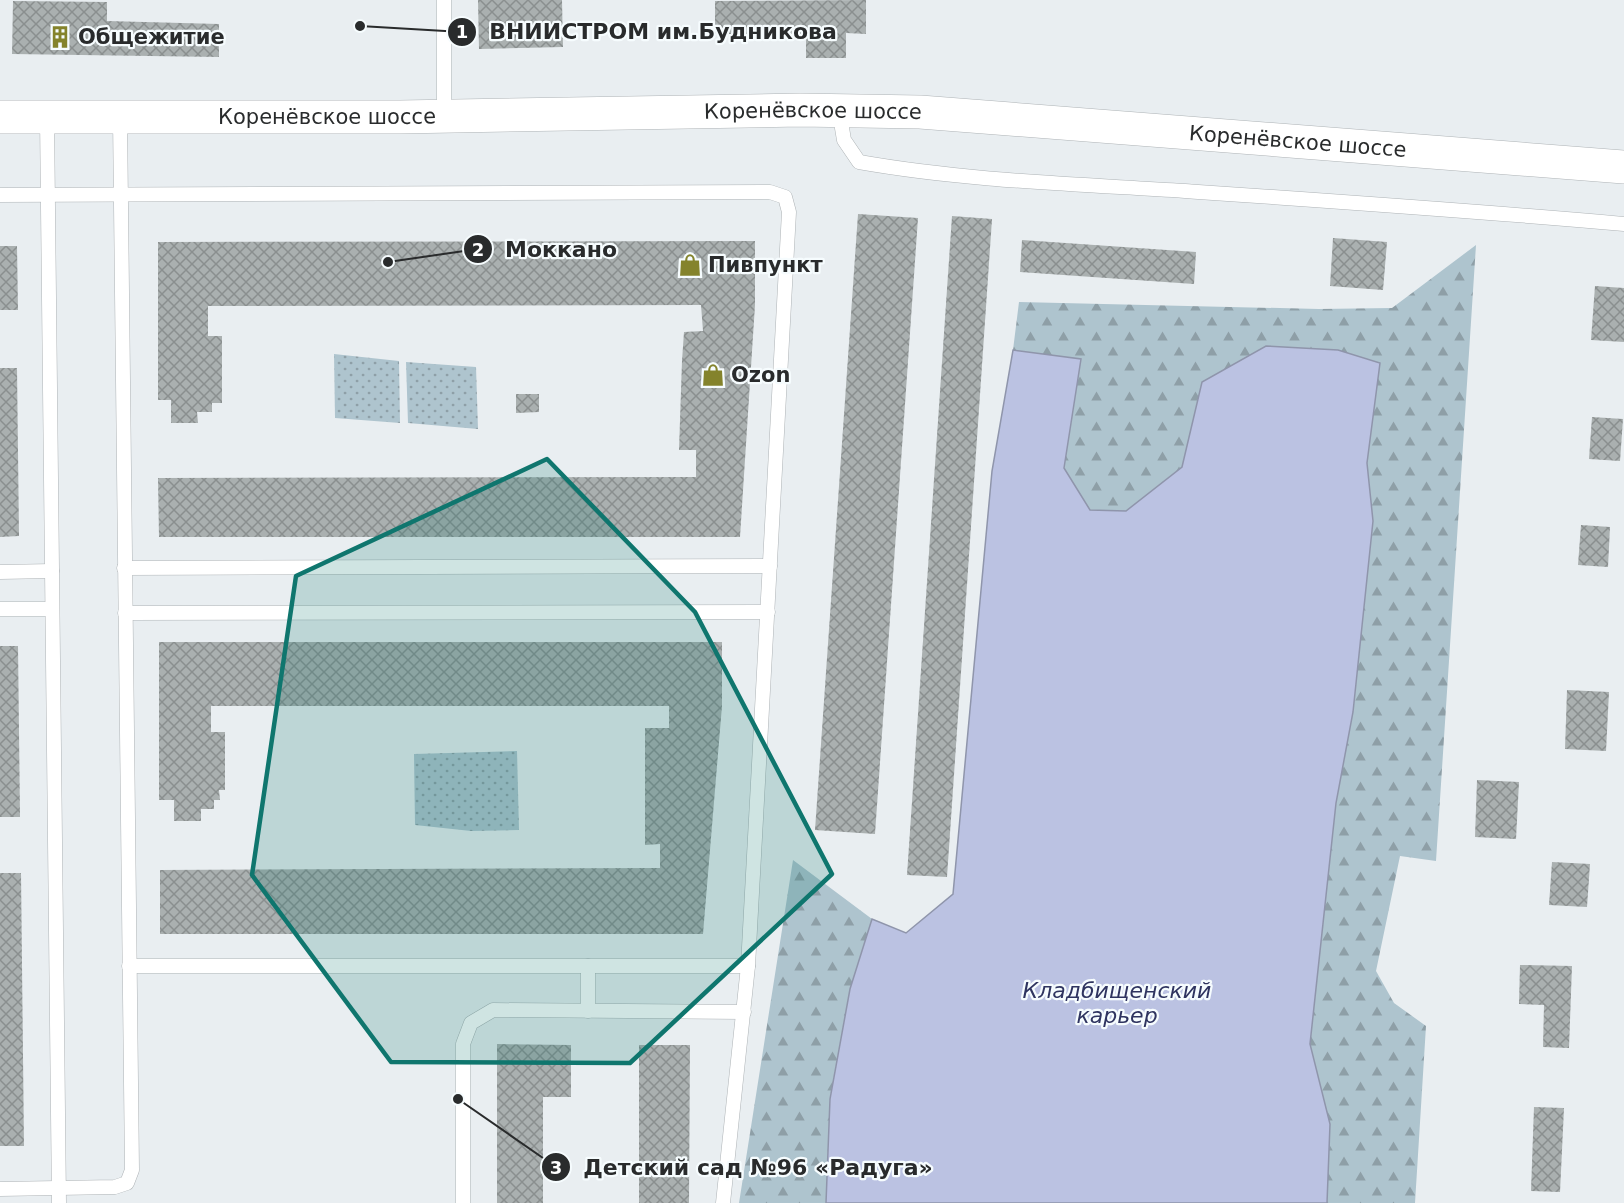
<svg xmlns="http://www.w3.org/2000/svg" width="1624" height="1203" viewBox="0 0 1624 1203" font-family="'DejaVu Sans',sans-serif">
<defs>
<pattern id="green-dots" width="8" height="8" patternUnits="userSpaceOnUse" patternTransform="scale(1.5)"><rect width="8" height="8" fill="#aec4ce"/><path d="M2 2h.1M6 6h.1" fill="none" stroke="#8e9fa7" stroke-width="1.8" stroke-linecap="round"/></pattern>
<pattern id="forest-firs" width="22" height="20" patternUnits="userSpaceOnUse" patternTransform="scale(1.5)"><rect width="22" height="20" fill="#aec4ce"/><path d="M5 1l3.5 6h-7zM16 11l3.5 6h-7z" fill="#8e9fa7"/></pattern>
<pattern id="building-cross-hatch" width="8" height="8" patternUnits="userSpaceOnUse" patternTransform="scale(1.5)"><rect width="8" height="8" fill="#aab0b0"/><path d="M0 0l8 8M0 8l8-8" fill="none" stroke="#8a8f8f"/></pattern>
</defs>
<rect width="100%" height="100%" fill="#e9eef1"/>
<g fill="url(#green-dots)">
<polygon points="334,354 399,361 400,423 335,418"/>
<polygon points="406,362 476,367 478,429 408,423"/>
<polygon points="517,751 519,830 471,831 415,825 414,754"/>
</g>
<g fill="url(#forest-firs)">
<polygon points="1476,245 1436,861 1400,856 1376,971 1394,1003 1426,1026 1415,1203 1327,1203 1330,1124 1310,1044 1336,803 1353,712 1373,521 1367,463 1379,363 1202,382 1182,467 1126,511 1090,510 1064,468 1081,359 1013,350 1019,302 1319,309 1392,308"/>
<polygon points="793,860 872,919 850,989 830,1098 826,1203 739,1203"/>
</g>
<polygon fill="#bbc2e2" stroke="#8f95ab" stroke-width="1.5" points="1266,346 1338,350 1380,363 1367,463 1373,521 1353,712 1336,803 1310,1044 1330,1124 1327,1203 826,1203 830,1099 850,989 872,919 906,933 953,894 992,471 1013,350 1081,359 1064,468 1090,510 1126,511 1182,467 1202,382"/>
<g fill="url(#building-cross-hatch)">
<polygon points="478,0 562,0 563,47 479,49"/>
<polygon points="866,0 866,34 846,33 846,58 806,58 806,34 715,34 715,1"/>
<polygon points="13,1 107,2 107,21 219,24 219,57 12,54"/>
<polygon points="858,214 918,218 875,834 815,830"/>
<polygon points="952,216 992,219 947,877 907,875"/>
<polygon points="1333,238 1387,242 1383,290 1330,286"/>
<polygon points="1022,240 1196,252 1194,284 1020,272"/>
<polygon points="755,241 755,305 740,537 159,537 158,478 696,477 696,450 679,450 682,361 684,332 703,331 701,305 208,306 208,336 222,336 222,403 212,403 212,412 197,412 198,423 171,423 171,400 158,400 158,242"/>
<polygon points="0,246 17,246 18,310 0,310"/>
<polygon points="1595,286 1624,288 1624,342 1591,340"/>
<polygon points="0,368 17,368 19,536 0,537"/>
<polygon points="516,394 539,394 539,412 516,413"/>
<polygon points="1592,417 1623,419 1620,461 1589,459"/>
<polygon points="1581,525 1610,527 1608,567 1578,565"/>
<polygon points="159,642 722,642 722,706 703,934 160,934 160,870 660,868 660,844 645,845 645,728 669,728 669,706 211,706 211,732 225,732 225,790 219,790 220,800 214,800 214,809 201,809 201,821 174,821 174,800 159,800"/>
<polygon points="0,646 18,646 20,817 0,817"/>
<polygon points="1567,690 1609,692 1606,751 1565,749"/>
<polygon points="1477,780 1519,782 1516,839 1475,837"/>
<polygon points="1552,862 1590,864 1587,907 1549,905"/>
<polygon points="0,873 21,873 24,1146 0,1146"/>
<polygon points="1520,965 1572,966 1569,1048 1543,1047 1544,1005 1519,1004"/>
<polygon points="497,1044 571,1045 571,1097 543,1097 543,1203 497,1203"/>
<polygon points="639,1045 690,1045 689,1203 639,1203"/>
<polygon points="1534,1107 1564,1108 1560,1192 1531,1191"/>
</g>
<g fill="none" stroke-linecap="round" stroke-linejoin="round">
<g stroke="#aeb3b6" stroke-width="15">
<g id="lane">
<polyline points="444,0 444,116"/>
<path d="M 839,110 L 844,140 L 859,162 C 967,181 1076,184 1185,191 C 1331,201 1478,211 1624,224"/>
<polyline points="47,117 59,1203"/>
<polyline points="0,195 770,192 785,197 789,212 748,966 129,966"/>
<polyline points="124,568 770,566"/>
<polyline points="0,572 52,571"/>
<polyline points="0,609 52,609"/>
<polyline points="125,613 768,612"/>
<polyline points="588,966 588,1011"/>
<polyline points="0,1189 115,1187 127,1183 132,1170 120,117"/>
<polyline points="463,1203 463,1044 471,1023 493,1010 744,1012"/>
<polyline points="723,1203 748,966"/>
</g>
</g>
<g stroke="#aeb3b6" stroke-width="34">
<g id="secondary">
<path id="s1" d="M 0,117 L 400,117 L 800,110 L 920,112 L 1624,167"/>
</g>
</g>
<use href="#lane" stroke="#fff" stroke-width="14"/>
<use href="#secondary" stroke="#fff" stroke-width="33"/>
</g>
<path fill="#0f766e" fill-opacity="0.2" stroke="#0f766e" stroke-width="4.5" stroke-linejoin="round" d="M 547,459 L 695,612 L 832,874 L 630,1063 L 391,1062 L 252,875 L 296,576 Z"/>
<defs>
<g id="building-bare" transform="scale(1.8)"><path d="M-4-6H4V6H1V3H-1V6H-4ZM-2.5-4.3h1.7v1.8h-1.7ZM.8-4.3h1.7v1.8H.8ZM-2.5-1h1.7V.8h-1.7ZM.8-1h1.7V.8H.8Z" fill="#84832c" stroke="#f6fcfe" stroke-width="2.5" paint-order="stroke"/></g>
<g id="shop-bare" transform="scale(1.8)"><path d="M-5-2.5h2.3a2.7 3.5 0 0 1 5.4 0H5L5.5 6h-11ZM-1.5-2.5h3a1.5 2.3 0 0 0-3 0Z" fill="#84832c" stroke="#f6fcfe" stroke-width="2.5" paint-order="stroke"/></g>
</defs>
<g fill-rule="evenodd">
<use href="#building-bare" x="60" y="37"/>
<use href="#shop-bare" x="690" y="265"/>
<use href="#shop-bare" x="713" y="375"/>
</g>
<g text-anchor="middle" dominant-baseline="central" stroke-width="4.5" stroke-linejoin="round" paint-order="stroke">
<g font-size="21" font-weight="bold" fill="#292b2c" stroke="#f6fcfe" text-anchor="start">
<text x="78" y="37">Общежитие</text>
<text x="708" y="265">Пивпункт</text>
<text x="731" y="375">Ozon</text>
</g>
<g font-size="21" fill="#292b2c" stroke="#f6fcfe">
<text stroke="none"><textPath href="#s1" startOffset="813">Коренёвское шоссе</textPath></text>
<text stroke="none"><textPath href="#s1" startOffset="327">Коренёвское шоссе</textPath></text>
<text stroke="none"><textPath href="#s1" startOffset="1299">Коренёвское шоссе</textPath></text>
</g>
<g font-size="22" font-style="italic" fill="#2f3460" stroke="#f6fcfe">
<text x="1117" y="990">Кладбищенский<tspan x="1117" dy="25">карьер</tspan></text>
</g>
</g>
<path fill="none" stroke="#292b2c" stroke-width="2" d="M360 26L462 32M388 262L478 249M458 1099L556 1167"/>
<g fill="#292b2c" stroke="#f6fcfe" stroke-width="2">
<circle cx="360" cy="26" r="6"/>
<circle cx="388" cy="262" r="6"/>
<circle cx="458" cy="1099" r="6"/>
<circle cx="462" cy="32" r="15"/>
<circle cx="478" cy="249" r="15"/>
<circle cx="556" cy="1167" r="15"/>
</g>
<g font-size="18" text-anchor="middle" font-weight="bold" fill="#fff">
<text x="462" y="38">1</text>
<text x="478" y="256">2</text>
<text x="556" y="1174">3</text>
</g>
<g font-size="22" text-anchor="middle" font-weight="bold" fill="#292b2c" stroke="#f6fcfe" stroke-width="4.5" stroke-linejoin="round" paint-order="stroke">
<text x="663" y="39">ВНИИСТРОМ им.Будникова</text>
<text x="561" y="257">Моккано</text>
<text x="758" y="1175">Детский сад №96 «Радуга»</text>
</g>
</svg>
